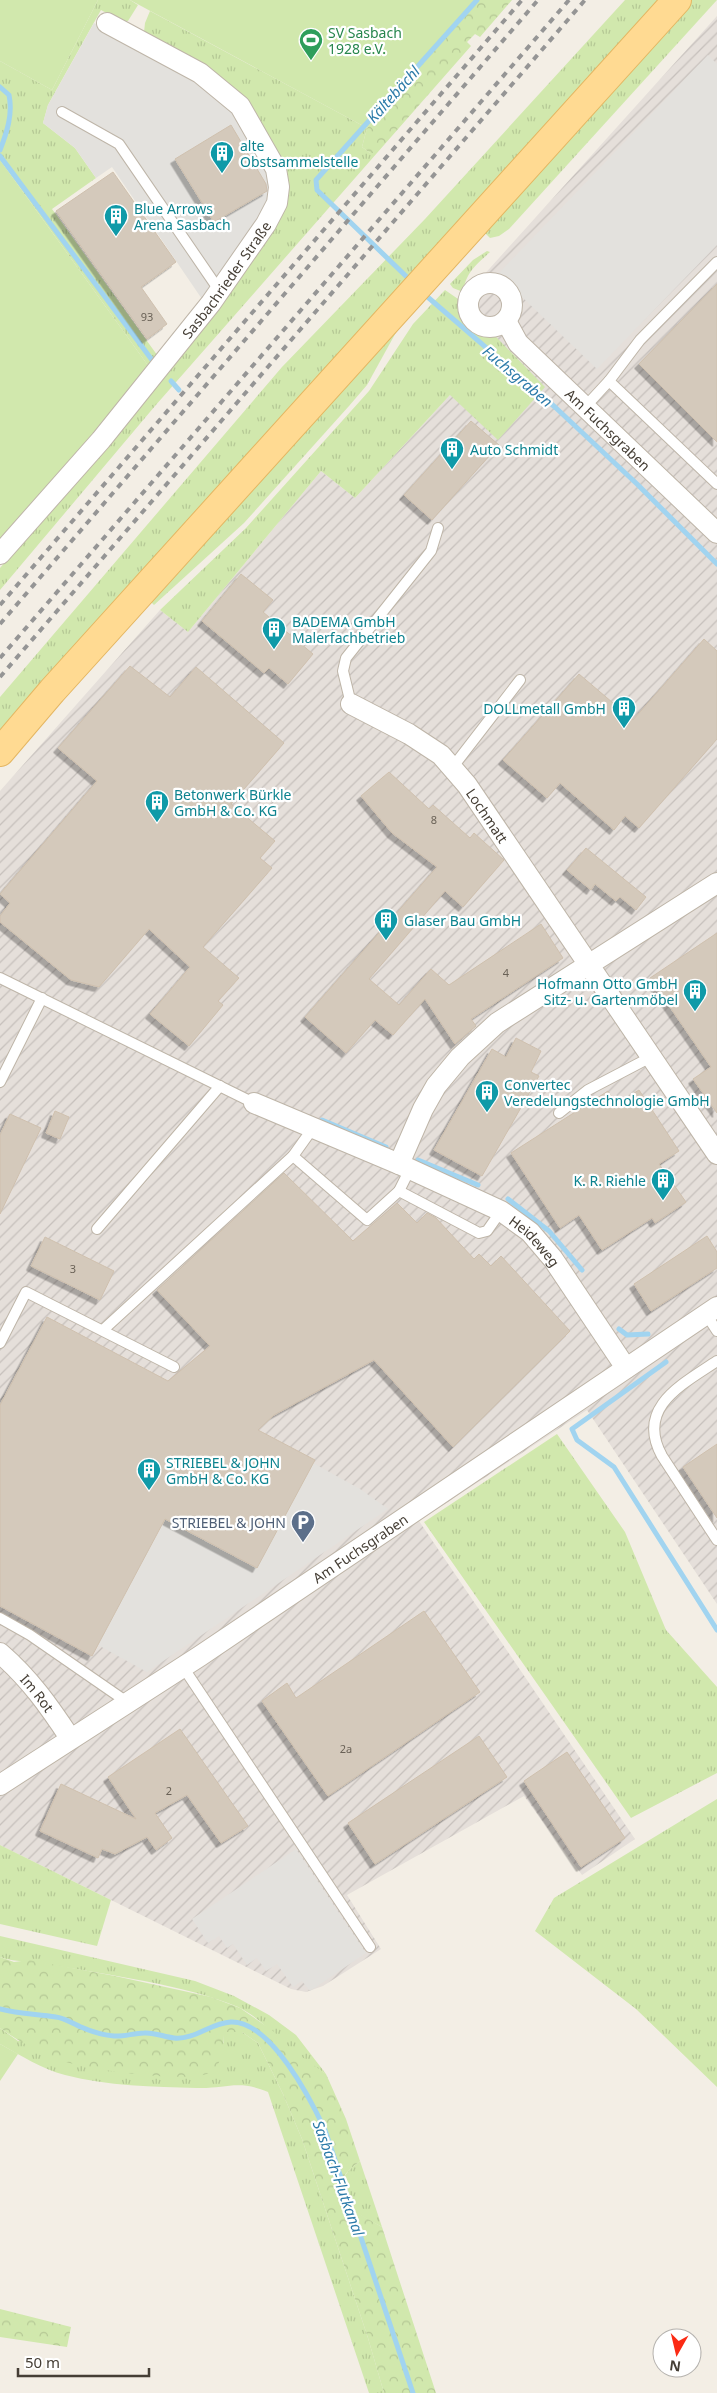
<svg xmlns="http://www.w3.org/2000/svg" width="717" height="2393" viewBox="0 0 717 2393" font-family="'Noto Sans',sans-serif">
<defs>
<pattern id="industrial-furrows" width="10" height="10" patternUnits="userSpaceOnUse" patternTransform="scale(1.25)"><rect width="10" height="10" fill="#e5dfda"/><path d="M-1 1l2-2M0 10L10 0M9 11l2-2" fill="none" stroke="#c6c0bc"/></pattern>
<pattern id="grass-tufts" width="24" height="20" patternUnits="userSpaceOnUse" patternTransform="scale(1.25)"><rect width="24" height="20" fill="#d1e8ad"/><path d="M3 7l-1-3M5 7V3M7 7l1-3M15 17l-1-3M17 17v-4M19 17l1-3" fill="none" stroke="#b5c895"/></pattern>
<pattern id="forest-crowns" width="20" height="18" patternUnits="userSpaceOnUse" patternTransform="scale(1.25)"><rect width="20" height="18" fill="#d1e8ad"/><path d="M2 6a3 3 0 1 1 6 0M12 15a3 3 0 1 1 6 0" fill="none" stroke="#b5c895"/></pattern>
<filter id="shadow"><feDropShadow dx="-4.5" dy="4.5" stdDeviation="0" flood-color="#0004"/></filter>
</defs>
<rect width="100%" height="100%" fill="#f3eee5"/>
<polygon fill="url(#industrial-furrows)" points="717,16 717,1604 587,1410 419,1521 635,1839 582,1875 524,1796 347,1895 381,1949 323,1986 306,1992 291,1989 0,1845 0,791 160,610 188,632 321,471 355,498 450,395 445,318"/>
<g fill="url(#grass-tufts)">
<polygon points="98,0 130,0 138,5 128,21 123,22 101,10 48,105 43,123 75,148 96,178 52,209 160,359 152,371 0,160 0,61 52,90"/>
<polygon points="625,0 661,0 0,733 0,697 282,367 425,219"/>
<polygon points="691,0 717,0 509,229 499,236 490,238 484,232"/>
<polygon points="150,11 367,128 362,147 370,153 377,153 155,406 0,590 0,568 207,324 277,222 144,32 145,23"/>
<path d="M 487,251 L 490,252 C 476,265 466,272 463,292 L 453,288 L 450,284 L 473,260 Z"/>
<polygon points="445,290 461,301 545,387 498,440 450,395 355,498 321,471 188,632 160,610 246,528 369,391 413,324"/>
<polygon points="399,327 367,385 349,406 244,523 154,605 150,601"/>
<polygon points="557,1434 625,1532 666,1630 717,1687 717,1773 631,1818 424,1522"/>
<polygon points="717,1799 717,2087 636,2009 535,1931 554,1898"/>
<polygon points="0,1845 111,1900 97,1946 0,1924"/>
<path d="M 0,1936 L 195,1981 L 234,1996 L 269,2015 L 296,2035 L 326,2074 C 314,2066 302,2059 291,2050 C 274,2035 259,2017 238,2007 C 185,1985 110,1975 52,1965 C 34,1961 17,1963 0,1957 Z"/>
<path d="M 0,2028 L 18,2041 L 224,2043 L 224,2032 L 242,2032 L 258,2043 L 283,2094 L 302,2139 L 368,2338 L 384,2393 L 369,2393 L 268,2092 C 238,2079 226,2089 197,2088 C 153,2087 108,2086 65,2075 C 42,2069 20,2055 0,2044 Z"/>
<path d="M 360,2161 L 382,2227 L 347,2208 C 339,2183 339,2177 360,2161 Z"/>
</g>
<g fill="url(#forest-crowns)">
<polygon points="475,0 512,0 480,37 475,34 467,42 471,46 377,153 370,153 362,147 367,128"/>
<path d="M 0,1957 L 14,1962 L 29,1960 L 115,1976 L 211,1997 L 240,2008 L 272,2030 L 292,2050 L 326,2074 L 346,2119 L 360,2161 C 338,2178 339,2182 347,2207 L 382,2227 L 436,2393 L 384,2393 L 368,2338 L 302,2139 L 283,2094 L 258,2043 L 242,2032 L 224,2032 C 224,2045 223,2066 209,2073 C 187,2084 81,2069 57,2059 C 37,2051 18,2041 0,2028 Z"/>
<polygon points="0,2309 71,2327 67,2347 0,2337"/>
</g>
<g fill="#d1e8ad">
<polygon points="0,0 98,0 52,90 0,61"/>
<polygon points="130,0 475,0 367,128"/>
<polygon points="0,160 152,371 0,547"/>
<polygon points="0,2044 18,2054 0,2081"/>
</g>
<g fill="#e3e1dd">
<polygon points="94,23 198,76 237,107 271,170 272,202 204,302 112,167 96,178 75,148 43,123 48,105"/>
<polygon points="708,55 717,64 717,245 597,369 498,274"/>
<polygon points="313,1463 360,1489 388,1509 147,1672 98,1645 165,1519"/>
<polygon points="296,1849 366,1953 310,1991 302,1981 293,1987 277,1964 266,1971 257,1958 247,1965 233,1944 227,1948 219,1936 208,1943 192,1919"/>
</g>
<g fill="none" stroke-linecap="round" stroke-linejoin="round">
<g stroke="#a1d4f0" stroke-width="5">
<path d="M 0,87 L 9,95 C 13,114 7,132 0,150"/>
<polyline points="0,156 155,364"/>
<polyline points="412,282 317,190 316,180 477,0"/>
<polyline points="423,293 556,408 637,484 717,564"/>
<polyline points="171,381 179,390"/>
<polyline points="322,1120 386,1147"/>
<polyline points="418,1160 478,1185"/>
<polyline points="508,1199 549,1231 582,1270"/>
<polyline points="619,1329 627,1335 648,1334"/>
<polyline points="666,1362 572,1429 577,1440 614,1467 717,1630"/>
<path d="M 0,2009 C 19,2014 37,2014 56,2017 C 65,2018 73,2024 81,2027 C 90,2031 104,2035 114,2036 C 123,2037 134,2033 144,2033 C 154,2032 164,2037 174,2038 C 195,2040 210,2023 231,2022 C 271,2021 311,2100 325,2130 L 413,2393"/>
</g>
</g>
<g fill="#d4c9bb" stroke="#cfc0ae" filter="url(#shadow)">
<polygon points="231,125 266,184 267,191 214,222 175,159"/>
<polygon points="113,172 176,262 141,287 167,324 147,339 56,211"/>
<polygon points="717,284 717,442 639,364"/>
<polygon points="471,421 499,445 432,520 404,495"/>
<polygon points="241,574 273,600 263,612 313,654 288,684 269,668 264,673 202,621"/>
<polygon points="704,639 717,651 717,739 639,828 625,816 614,830 560,783 547,798 503,760 579,674 633,720"/>
<polygon points="130,666 170,697 196,667 284,743 231,804 275,841 260,858 272,868 203,947 239,978 218,1001 223,1005 189,1046 150,1014 190,967 149,929 99,987 71,980 0,922 0,916 10,903 0,894 97,781 58,748"/>
<polygon points="389,772 429,809 433,805 470,838 474,833 504,860 463,907 445,891 369,979 399,1005 431,969 449,985 541,924 563,958 471,1019 476,1026 455,1044 425,999 393,1035 375,1020 346,1053 305,1017 437,867 392,833 361,796"/>
<polygon points="586,848 646,897 636,910 620,897 616,901 595,884 591,890 567,870"/>
<polygon points="717,933 717,1113 693,1079 711,1067 650,978"/>
<polygon points="516,1038 541,1051 531,1072 539,1076 482,1176 434,1150 492,1049 506,1057"/>
<polygon points="639,1090 679,1151 659,1164 686,1202 655,1223 652,1218 602,1250 579,1215 560,1228 511,1153 608,1091 616,1104"/>
<polygon points="55,1111 69,1117 60,1139 46,1133"/>
<polygon points="10,1114 41,1128 0,1214 0,1135"/>
<polygon points="284,1173 353,1241 397,1203 417,1223 427,1213 436,1218 474,1259 479,1254 491,1266 501,1256 570,1331 453,1447 374,1360 274,1415 258,1430 315,1460 257,1568 165,1519 92,1656 0,1606 0,1405 47,1317 168,1381 210,1346 157,1290"/>
<polygon points="707,1236 717,1252 717,1268 651,1311 634,1284"/>
<polygon points="45,1237 114,1271 100,1300 31,1266"/>
<polygon points="717,1444 717,1518 683,1467"/>
<polygon points="424,1611 480,1692 328,1796 262,1701 287,1683 296,1698"/>
<polygon points="180,1729 248,1826 221,1843 187,1795 155,1813 172,1838 156,1850 147,1837 115,1854 102,1849 98,1858 40,1831 61,1784 136,1819 108,1777"/>
<polygon points="479,1736 507,1777 375,1864 348,1823"/>
<polygon points="567,1752 625,1838 581,1867 524,1781"/>
</g>
<g fill="none" stroke-linecap="round" stroke-linejoin="round">
<g stroke="#beb5a8" stroke-width="12">
<g id="service">
<polyline points="62,112 119,144 219,290"/>
<polyline points="609,381 640,340 717,262"/>
<polyline points="585,407 609,381 717,484"/>
<polyline points="351,704 343,671 346,658 431,551 438,528"/>
<polyline points="452,768 520,680"/>
<polyline points="0,978 254,1103"/>
<polyline points="0,1082 42,998"/>
<polyline points="559,1113 588,1090 651,1057"/>
<polyline points="293,1156 367,1220 399,1191 479,1233 487,1231 501,1211"/>
<polyline points="399,1191 410,1169"/>
<polyline points="97,1229 220,1086"/>
<polyline points="706,1314 717,1331"/>
<polyline points="103,1330 293,1156 313,1128"/>
<polyline points="0,1343 26,1292 174,1367"/>
<path d="M 717,1361 C 683,1384 635,1407 662,1456 L 717,1540"/>
<polyline points="0,1618 30,1635 127,1702"/>
<polyline points="183,1667 370,1947"/>
</g>
</g>
<g stroke="#beb5a8" stroke-width="22">
<g id="minor">
<circle cx="490" cy="305" r="22"/>
<path id="s1" d="M 506,321 L 518,343 L 717,533"/>
<path id="s2" d="M 0,554 L 101,440 L 211,303 L 266,224 L 277,203 L 279,187 L 276,169 L 240,106 L 200,73 L 107,23"/>
<path id="s3" d="M 351,704 L 409,734 L 441,755 L 467,785 L 717,1154"/>
<path id="s4" d="M 254,1103 L 399,1164 L 501,1211 L 530,1232 L 553,1259 L 626,1368"/>
<polyline points="399,1164 423,1109 436,1086 460,1057 497,1023 717,883"/>
<path id="s5" d="M 0,1653 C 29,1678 49,1706 70,1738"/>
<path id="s6" d="M 0,1785 L 200,1656 L 717,1307"/>
</g>
</g>
<g stroke="#e4b662" stroke-width="30">
<polyline id="primary" points="0,752 52,691 677,0"/>
</g>
<use href="#service" stroke="#fff" stroke-width="10"/>
<use href="#minor" stroke="#fff" stroke-width="20"/>
<use href="#primary" stroke="#ffda92" stroke-width="28"/>
<g stroke="#959595" stroke-width="4" stroke-dasharray="6 6" stroke-linecap="butt">
<polyline points="0,605 522,0"/>
<polyline points="0,624 538,0"/>
<polyline points="0,658 569,0"/>
<polyline points="0,677 585,0"/>
</g>
</g>
<defs>
<g id="stadium-pin" transform="scale(1.25)"><path d="M0 17L-7.5 6A9.5 9.5 0 1 1 7.5 6Z" fill="#2e9e5b" stroke="#fff"/><path d="M0-5a6.5 5 0 1 0 0 10a6.5 5 0 1 0 0-10ZM-3.5-1.8h7v3.6h-7Z" fill="#fff"/></g>
<g id="building-pin" transform="scale(1.25)"><path d="M0 17L-7.5 6A9.5 9.5 0 1 1 7.5 6Z" fill="#0f9aa8" stroke="#fff"/><path d="M-4-6H4V6H1V3H-1V6H-4ZM-2.5-4.3h1.7v1.8h-1.7ZM.8-4.3h1.7v1.8H.8ZM-2.5-1h1.7V.8h-1.7ZM.8-1h1.7V.8H.8Z" fill="#fff"/></g>
<g id="parking-pin" transform="scale(1.25)"><path d="M0 17L-7.5 6A9.5 9.5 0 1 1 7.5 6Z" fill="#5c6f8a" stroke="#fff"/><path d="M-3.5-5.5H1a3.5 3.5 0 0 1 0 7H-1V5.5H-3.5ZM-1-3.4V-.6H.8a1.4 1.4 0 0 0 0-2.8Z" fill="#fff"/></g>
</defs>
<g fill-rule="evenodd">
<use href="#stadium-pin" x="311" y="40"/>
<use href="#building-pin" x="222" y="153"/>
<use href="#building-pin" x="116" y="216"/>
<use href="#building-pin" x="452" y="449"/>
<use href="#building-pin" x="274" y="629"/>
<use href="#building-pin" x="624" y="708"/>
<use href="#building-pin" x="157" y="802"/>
<use href="#building-pin" x="386" y="920"/>
<use href="#building-pin" x="695" y="991"/>
<use href="#building-pin" x="487" y="1092"/>
<use href="#building-pin" x="663" y="1180"/>
<use href="#building-pin" x="149" y="1470"/>
<use href="#parking-pin" x="303" y="1522"/>
</g>
<g text-anchor="middle" dominant-baseline="central" stroke-width="4.5" stroke-linejoin="round" paint-order="stroke">
<g font-size="11" fill="#696156">
<text x="147" y="316">93</text>
<text x="434" y="819">8</text>
<text x="506" y="972">4</text>
<text x="73" y="1268">3</text>
<text x="346" y="1748">2a</text>
<text x="169" y="1790">2</text>
</g>
<g font-size="14" fill="#27864d" stroke="#fff" text-anchor="start">
<text x="328" y="32">SV Sasbach<tspan x="328" dy="16">1928 e.V.</tspan></text>
</g>
<g font-size="14" fill="#0d838f" stroke="#fff" text-anchor="start">
<text x="240" y="145">alte<tspan x="240" dy="16">Obstsammelstelle</tspan></text>
<text x="134" y="208">Blue Arrows<tspan x="134" dy="16">Arena Sasbach</tspan></text>
<text x="470" y="449">Auto Schmidt</text>
<text x="292" y="621">BADEMA GmbH<tspan x="292" dy="16">Malerfachbetrieb</tspan></text>
<text x="606" y="708" text-anchor="end">DOLLmetall GmbH</text>
<text x="174" y="794">Betonwerk Bürkle<tspan x="174" dy="16">GmbH &amp; Co. KG</tspan></text>
<text x="404" y="920">Glaser Bau GmbH</text>
<text x="678" y="983" text-anchor="end">Hofmann Otto GmbH<tspan x="678" dy="16">Sitz- u. Gartenmöbel</tspan></text>
<text x="504" y="1084">Convertec<tspan x="504" dy="16">Veredelungstechnologie GmbH</tspan></text>
<text x="646" y="1180" text-anchor="end">K. R. Riehle</text>
<text x="166" y="1462">STRIEBEL &amp; JOHN<tspan x="166" dy="16">GmbH &amp; Co. KG</tspan></text>
</g>
<g font-size="14" fill="#453e35" stroke="#fff">
<text stroke="none"><textPath href="#s2" startOffset="356">Sasbachrieder Straße</textPath></text>
<text stroke="none"><textPath href="#s1" startOffset="150">Am Fuchsgraben</textPath></text>
<text stroke="none"><textPath href="#s3" startOffset="180">Lochmatt</textPath></text>
<text stroke="none"><textPath href="#s4" startOffset="315">Heideweg</textPath></text>
<text stroke="none"><textPath href="#s6" startOffset="431">Am Fuchsgraben</textPath></text>
<text stroke="none"><textPath href="#s5" startOffset="55">Im Rot</textPath></text>
</g>
<g font-size="14" fill="#4e5e75" stroke="#fff" text-anchor="end">
<text x="286" y="1522">STRIEBEL &amp; JOHN</text>
</g>
<g font-size="15" font-style="italic" fill="#2c7ba9" stroke="#fff">
<text transform="translate(393 94) rotate(-48)">Kältebächl</text>
<text transform="translate(518 376) rotate(40)">Fuchsgraben</text>
<text transform="translate(339 2178) rotate(70)">Sasbach-Flutkanal</text>
</g>
</g>
<g transform="translate(677 2353) rotate(188)"><circle r="24" fill="#ffffff" stroke="#b5b2ae"/>
<path d="M0-4L9 19L0 12L-9 19Z" fill="#fb2a14"/>
<text y="-8" font-size="14" font-weight="bold" text-anchor="middle" fill="#453e35">N</text>
</g>
<path d="M18 2368v8h131v-8" fill="none" stroke="#453e35" stroke-width="2.5"/>
<text x="25" y="2368" font-size="15" fill="#453e35" stroke="#ffffff" stroke-width="4" paint-order="stroke">50 m</text>
</svg>
